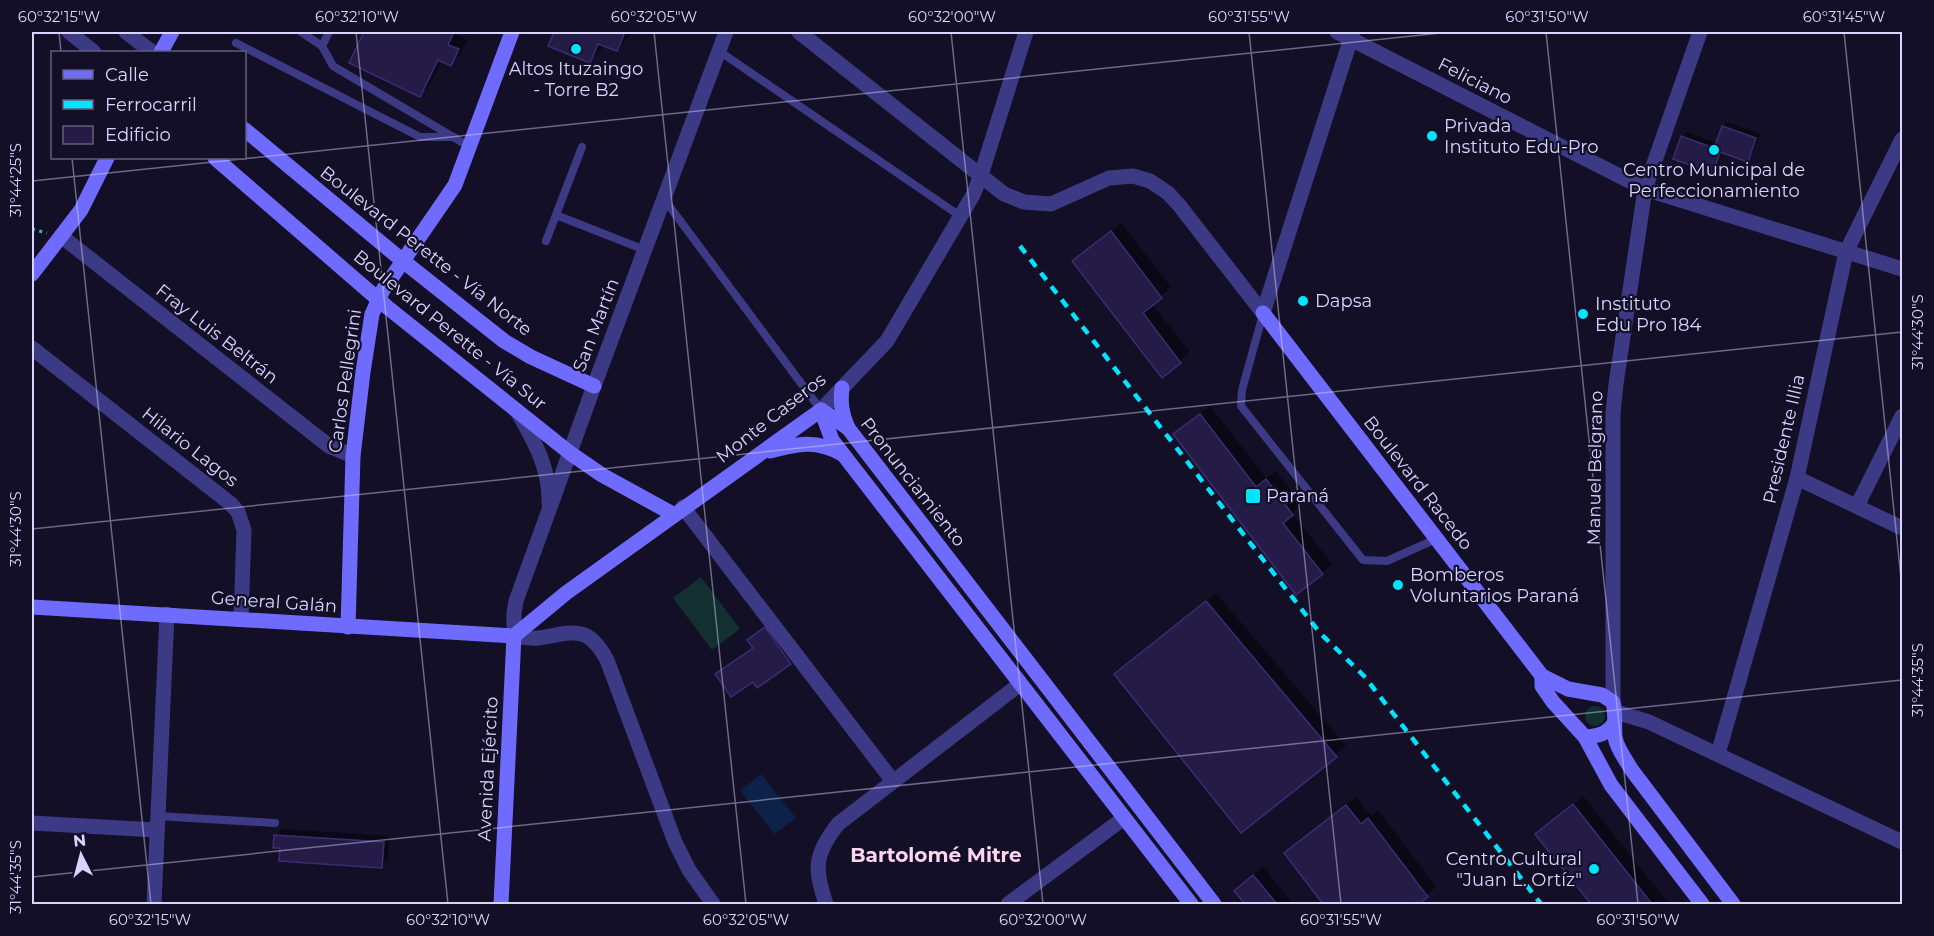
<svg xmlns="http://www.w3.org/2000/svg" width="1934" height="936" viewBox="0 0 1934 936" font-family="Montserrat,sans-serif">
<rect width="100%" height="100%" fill="#130f26"/>
<g fill="#12302f">
<polygon points="701,577 740,629 712,650 673,598"/>
<circle cx="1595" cy="716" r="10"/>
</g>
<polygon fill="#0c2248" points="761,774 796,818 775,834 740,791"/>
<g fill="#0007">
<polygon points="365,32 458,32 456,35 467,40 460,55 450,65 442,60 429,86 420,95 351,62"/>
<polygon points="556,32 633,32 617,50 605,45 590,61 550,45"/>
<polygon points="1727,122 1760,134 1751,156 1747,160 1722,151 1716,167 1712,172 1682,137 1687,132 1717,143 1723,127"/>
<polygon points="1121,223 1171,287 1152,304 1190,352 1162,376 1074,261"/>
<polygon points="1210,406 1266,478 1276,471 1301,504 1292,513 1332,564 1322,573 1175,435"/>
<polygon points="1216,593 1346,746 1241,831 1116,674"/>
<polygon points="773,621 797,656 790,663 757,686 753,680 717,674 754,647 749,640"/>
<polygon points="1583,796 1669,904 1593,904 1537,834"/>
<polygon points="1356,797 1371,816 1378,810 1436,887 1416,904 1325,904 1286,853 1295,844"/>
<polygon points="282,829 390,836 388,859 381,866 282,847 275,836"/>
<polygon points="1263,867 1293,904 1247,904 1236,891"/>
</g>
<g fill="#241b47" stroke="#3b2d73" stroke-width="1.5">
<polygon points="364,32 454,32 448,45 459,49 451,66 438,60 420,97 349,63"/>
<polygon points="554,32 617,32 624,35 617,51 598,44 590,63 548,46"/>
<polygon points="1722,126 1756,138 1748,162 1720,152 1713,173 1673,159 1681,136 1714,148"/>
<polygon points="1111,231 1162,298 1143,313 1181,363 1162,378 1072,261"/>
<polygon points="1200,414 1256,487 1266,479 1293,515 1283,523 1323,574 1296,595 1173,434"/>
<polygon points="1206,601 1337,757 1241,833 1114,674"/>
<polygon points="765,627 791,664 757,688 753,682 731,697 715,674 753,648 747,640"/>
<polygon points="1573,804 1652,904 1591,904 1535,834"/>
<polygon points="1346,805 1361,824 1368,818 1428,897 1418,904 1323,904 1284,853"/>
<polygon points="274,835 384,842 382,868 279,861 280,848 273,848"/>
<polygon points="1253,875 1277,904 1245,904 1234,891"/>
</g>
<g fill="none" stroke-linecap="round" stroke-linejoin="round">
<polyline stroke="#2fb8b0" stroke-width="3" stroke-dasharray="3 4.5" stroke-linecap="butt" points="32,229 47,233"/>
<g stroke="#3d3a85" stroke-width="8">
<polyline points="301,32 322,46 333,66 470,147"/>
<polyline points="236,43 420,137 454,137"/>
<polyline points="322,46 329,32"/>
<polyline points="719,51 960,216"/>
<polyline points="664,199 821,410"/>
<polyline points="556,215 645,250"/>
<polyline points="546,241 582,147"/>
<polyline points="1263,314 1242,390 1241,406 1363,560 1387,561 1436,539"/>
<polyline points="157,816 275,823"/>
</g>
<g stroke="#3d3a85" stroke-width="15">
<polyline points="69,32 94,52"/>
<polyline points="126,32 152,52"/>
<polyline points="799,32 1004,194 1024,202 1051,204 1109,178 1133,176 1150,181 1168,193 1179,205 1263,313"/>
<polyline points="1337,32 1645,189 1902,269"/>
<polyline points="61,236 329,446 353,456"/>
<polyline points="1263,313 1353,32"/>
<polyline points="32,348 231,504 238,512 244,530 241,619"/>
<polyline points="821,410 887,341 973,195 981,175 1026,32"/>
<path d="M 517,411 C 534,441 550,468 549,503"/>
<polyline points="1797,478 1902,528"/>
<polyline points="1857,506 1902,416"/>
<polyline points="683,507 892,780"/>
<polyline points="1613,702 1613,413 1616,384 1645,189 1700,32"/>
<polyline points="1616,712 1649,722 1902,842"/>
<polyline points="1718,754 1797,478 1846,252 1902,139"/>
<polyline points="32,823 156,830"/>
<polyline points="154,904 167,614"/>
<path d="M 713,904 L 689,870 L 675,842 L 607,660 C 587,623 573,633 538,638 C 531,639 522,637 514,636 L 514,613 L 516,601 L 594,386 L 726,32"/>
<path d="M 826,904 C 814,868 814,855 838,824 L 1020,684"/>
<polyline points="1008,904 1124,818"/>
</g>
<g stroke="#6f6bff" stroke-width="15">
<polyline points="161,52 172,32"/>
<polyline points="244,129 403,261 504,341 531,357 594,386"/>
<polyline points="215,158 387,307 570,453 602,475 673,514"/>
<polyline points="32,274 81,210 107,158"/>
<path d="M 1263,313 L 1542,676 L 1568,689 L 1602,695 L 1613,702 C 1616,714 1614,724 1615,737 C 1617,749 1625,758 1631,769 L 1733,904"/>
<path d="M 842,388 C 840,404 842,414 848,428"/>
<polyline points="821,410 848,428 1214,904"/>
<polyline points="821,410 832,440 1191,904"/>
<path d="M 770,451 C 797,444 816,439 842,454"/>
<polyline points="32,607 514,636"/>
<polyline points="348,627 353,456 363,372 372,314 383,290 455,185 512,32"/>
<polyline points="514,636 566,593 821,410"/>
<polyline points="1542,676 1542,686 1553,702 1585,737 1611,785 1702,904"/>
<path d="M 1585,737 C 1599,736 1606,734 1614,724"/>
<polyline points="501,904 514,636"/>
</g>
<polyline stroke="#00e5ff" stroke-width="4.5" stroke-dasharray="9 8" stroke-linecap="butt" points="1020,246 1320,633 1364,676 1541,904"/>
</g>
<path fill="none" stroke="#d9d4ff" stroke-width="1.5" stroke-opacity="0.45" d="M 59,32 L 61,52M 356,32 L 448,904M 654,32 L 746,904M 951,32 L 1043,904M 1249,32 L 1341,904M 1546,32 L 1638,904M 1844,32 L 1902,588M 72,158 L 151,904M 32,181 L 1450,32M 32,529 L 1902,332M 32,877 L 1902,680"/>
<g fill="#00e5ff" stroke="#130f26" stroke-width="2">
<circle cx="576" cy="49" r="6"/>
<circle cx="1432" cy="136" r="6"/>
<circle cx="1714" cy="150" r="6"/>
<circle cx="1303" cy="301" r="6"/>
<circle cx="1583" cy="314" r="6"/>
<rect x="1245" y="488" width="16" height="16" rx="3"/>
<circle cx="1398" cy="585" r="6"/>
<circle cx="1594" cy="869" r="6"/>
</g>
<g text-anchor="middle" dominant-baseline="central" stroke-width="4.5" stroke-linejoin="round" paint-order="stroke">
<g font-size="18" fill="#d9d4ff" stroke="#130f26" text-anchor="start">
<text x="576" y="69" text-anchor="middle">Altos Ituzaingo<tspan x="576" dy="21">- Torre B2</tspan></text>
<text x="1444" y="126">Privada<tspan x="1444" dy="21">Instituto Edu-Pro</tspan></text>
<text x="1714" y="170" text-anchor="middle">Centro Municipal de<tspan x="1714" dy="21">Perfeccionamiento</tspan></text>
<text x="1315" y="301">Dapsa</text>
<text x="1595" y="304">Instituto<tspan x="1595" dy="21">Edu Pro 184</tspan></text>
<text x="1266" y="496">Paraná</text>
<text x="1410" y="575">Bomberos<tspan x="1410" dy="21">Voluntarios Paraná</tspan></text>
<text x="1582" y="859" text-anchor="end">Centro Cultural<tspan x="1582" dy="21">"Juan L. Ortíz"</tspan></text>
</g>
<g font-size="18" fill="#d9d4ff" stroke="#130f26">
<text transform="translate(1475 81) rotate(27)">Feliciano</text>
<text transform="translate(426 251) rotate(38)">Boulevard Perette - Vía Norte</text>
<text transform="translate(596 325) rotate(-69)">San Martín</text>
<text transform="translate(450 330) rotate(39)">Boulevard Perette - Vía Sur</text>
<text transform="translate(217 334) rotate(38)">Fray Luis Beltrán</text>
<text transform="translate(345 381) rotate(-82)">Carlos Pellegrini</text>
<text transform="translate(771 418) rotate(-38)">Monte Caseros</text>
<text transform="translate(1784 439) rotate(-77)">Presidente Illia</text>
<text transform="translate(190 447) rotate(38)">Hilario Lagos</text>
<text transform="translate(1595 468) rotate(-89)">Manuel Belgrano</text>
<text transform="translate(913 482) rotate(52)">Pronunciamiento</text>
<text transform="translate(1418 483) rotate(52)">Boulevard Racedo</text>
<text transform="translate(274 602) rotate(4)">General Galán</text>
<text transform="translate(488 769) rotate(-87)">Avenida Ejército</text>
</g>
<g font-size="20" font-weight="bold" fill="#ffd6f0" stroke="#130f26">
<text x="936" y="855">Bartolomé Mitre</text>
</g>
</g>
<rect width="1934" height="936" fill="none" stroke="#130f26" stroke-width="66"/>
<rect x="51" y="51" width="195" height="108" fill="#130f26" stroke="#625e7d" stroke-width="1.5"/>
<rect x="63" y="70" width="30" height="9" fill="#6f6bff" stroke="#625e7d" stroke-width="1.5"/>
<text x="105" y="81" font-size="18" fill="#d9d4ff">Calle</text>
<rect x="63" y="100" width="30" height="9" fill="#00e5ff" stroke="#625e7d" stroke-width="1.5"/>
<text x="105" y="111" font-size="18" fill="#d9d4ff">Ferrocarril</text>
<rect x="63" y="126" width="30" height="18" fill="#241b47" stroke="#625e7d" stroke-width="1.5"/>
<text x="105" y="141" font-size="18" fill="#d9d4ff">Edificio</text>
<g transform="translate(81 855) rotate(354)" stroke="#130f26" stroke-width="4.5" paint-order="stroke">
<path d="M0-4.5L10 22L0 15L-10 22Z" fill="#d9d4ff"/>
<text y="-9" font-size="16" font-weight="bold" text-anchor="middle" fill="#d9d4ff">N</text>
</g>
<rect x="33" y="33" width="1868" height="870" fill="none" stroke="#d9d4ff" stroke-width="2"/>
<g font-size="15" text-anchor="middle" fill="#d9d4ff">
<text x="59" y="22">60°32'15"W</text>
<text x="357" y="22">60°32'10"W</text>
<text x="654" y="22">60°32'05"W</text>
<text x="952" y="22">60°32'00"W</text>
<text x="1249" y="22">60°31'55"W</text>
<text x="1547" y="22">60°31'50"W</text>
<text x="1844" y="22">60°31'45"W</text>
<text transform="translate(16 180) rotate(-90)" y="5">31°44'25"S</text>
<text transform="translate(1918 332) rotate(-90)" y="5">31°44'30"S</text>
<text transform="translate(16 529) rotate(-90)" y="5">31°44'30"S</text>
<text transform="translate(1918 680) rotate(-90)" y="5">31°44'35"S</text>
<text transform="translate(16 877) rotate(-90)" y="5">31°44'35"S</text>
<text x="150" y="925">60°32'15"W</text>
<text x="448" y="925">60°32'10"W</text>
<text x="746" y="925">60°32'05"W</text>
<text x="1043" y="925">60°32'00"W</text>
<text x="1341" y="925">60°31'55"W</text>
<text x="1638" y="925">60°31'50"W</text>
</g>
</svg>
